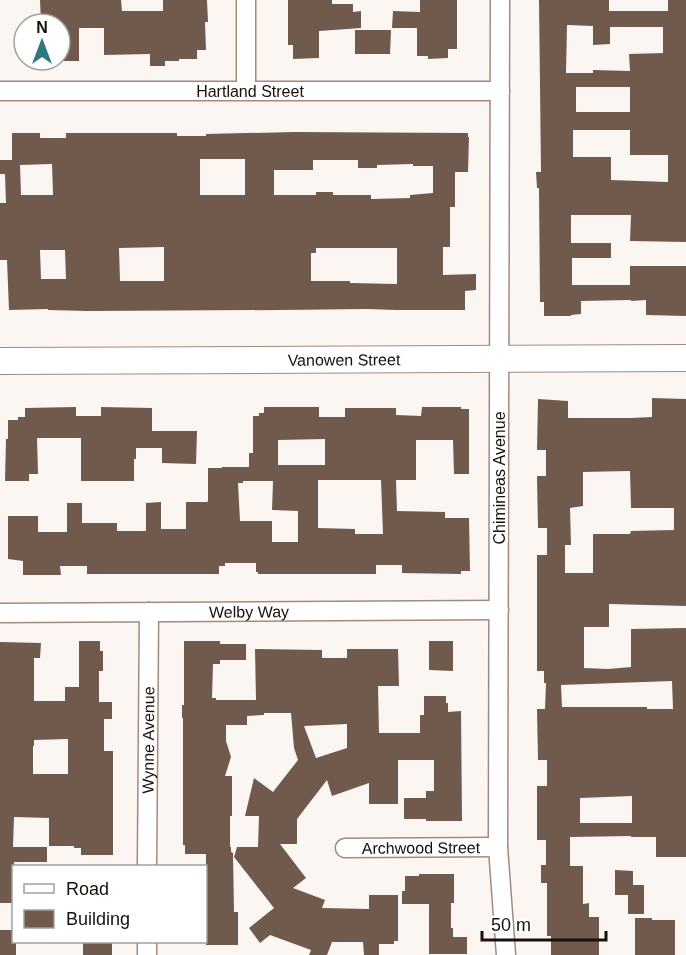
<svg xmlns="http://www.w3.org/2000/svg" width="686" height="955" viewBox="0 0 686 955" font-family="Arial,sans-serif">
<rect width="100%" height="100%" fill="#fcf6f3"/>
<g fill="#6f5a4d" fill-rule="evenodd">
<polygon points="40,0 121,0 122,11 163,11 163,0 207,0 208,22 205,22 206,50 197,50 197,59 179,59 179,61 165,61 165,66 150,66 150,54 104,55 104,28 79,28 79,61 61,61 60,60 60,22 41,23"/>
<polygon points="288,0 332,0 332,4 353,4 353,12 361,11 361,28 319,31 319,58 293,59 293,45 288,45"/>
<polygon points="420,0 457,0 457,49 448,49 448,58 428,59 428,56 417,56 417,28 392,28 393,11 420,12"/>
<path d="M 539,0 L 609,0 L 609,11 L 668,11 L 668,0 L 686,0 L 686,242 L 630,241 L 631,215 L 571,215 L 571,243 L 611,243 L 611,258 L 572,258 L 572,285 L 630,285 L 630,266 L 686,266 L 686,316 L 646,315 L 646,300 L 631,301 L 631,300 L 581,301 L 581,314 L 571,315 L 571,316 L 544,316 L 544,302 L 540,302 L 539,188 L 537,188 L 536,172 L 541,172 ZM 567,25 L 593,26 L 593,45 L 610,44 L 610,27 L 663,27 L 663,53 L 629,54 L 630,71 L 593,70 L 593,73 L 566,73 ZM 576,87 L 630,87 L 630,112 L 576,112 ZM 573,130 L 630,130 L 630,155 L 668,155 L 668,182 L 611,180 L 611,157 L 573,157 Z"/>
<polygon points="355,30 391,30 390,54 355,54"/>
<path d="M 294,132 L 468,133 L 468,137 L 469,137 L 468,172 L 455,172 L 455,207 L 450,207 L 450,247 L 443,247 L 443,275 L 476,274 L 476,290 L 465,291 L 465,310 L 397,310 L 367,309 L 280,310 L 87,311 L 48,310 L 48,309 L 9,310 L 7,260 L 0,260 L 0,203 L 6,203 L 5,174 L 0,174 L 0,160 L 12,160 L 12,133 L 40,133 L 40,138 L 66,138 L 66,133 L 177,133 L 177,136 L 206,136 L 206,134 ZM 200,159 L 245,159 L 245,195 L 200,195 ZM 313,160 L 358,160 L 358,168 L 377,168 L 377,165 L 413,164 L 413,166 L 433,166 L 433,193 L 410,195 L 410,198 L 371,199 L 371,195 L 333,195 L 333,192 L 316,192 L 316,195 L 274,195 L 274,170 L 313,170 ZM 52,164 L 53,195 L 21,195 L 20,165 ZM 164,247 L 164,281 L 120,281 L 119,248 ZM 316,248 L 397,248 L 397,284 L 350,283 L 350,281 L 311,281 L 311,253 L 316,253 ZM 40,250 L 65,250 L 66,279 L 41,279 Z"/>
<path d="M 652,398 L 686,399 L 686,606 L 609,604 L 609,627 L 584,627 L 584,668 L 608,669 L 631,667 L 631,629 L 686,628 L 686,857 L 656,857 L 656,837 L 631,837 L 631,836 L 570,837 L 570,866 L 583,866 L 583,904 L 589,903 L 589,917 L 599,917 L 599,955 L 551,955 L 551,936 L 547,936 L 547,883 L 541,883 L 541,865 L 546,865 L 546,840 L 537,840 L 537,786 L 547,786 L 547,760 L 538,760 L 537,709 L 545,709 L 546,683 L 544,683 L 544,671 L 537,671 L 537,555 L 547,555 L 547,528 L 538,528 L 537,476 L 546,476 L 546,450 L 537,450 L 538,399 L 568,401 L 568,418 L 631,418 L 652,417 ZM 630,471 L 631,508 L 674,508 L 674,530 L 631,531 L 630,534 L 593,534 L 593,573 L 565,573 L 565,545 L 571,545 L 570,508 L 583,506 L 583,472 ZM 672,681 L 673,709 L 647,709 L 647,707 L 562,707 L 561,685 ZM 632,796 L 632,823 L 580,823 L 580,798 Z"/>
<polygon points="76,407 76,416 101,416 101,407 152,408 152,431 197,431 196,464 162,463 162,448 136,448 136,459 134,459 134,481 81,481 81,438 37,438 38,474 29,474 29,481 5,481 6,439 8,439 8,420 18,420 18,417 25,417 25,408"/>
<path d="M 264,407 L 319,407 L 319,417 L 345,417 L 345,408 L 396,408 L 396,415 L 421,416 L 422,407 L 461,407 L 461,409 L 469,409 L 469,474 L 454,474 L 453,440 L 416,440 L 416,480 L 396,480 L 397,511 L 445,512 L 445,518 L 469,518 L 470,571 L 461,571 L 461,574 L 402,573 L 402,565 L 376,565 L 376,574 L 258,574 L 258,572 L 256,572 L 256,563 L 225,563 L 225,566 L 219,566 L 219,574 L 87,574 L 87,566 L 60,566 L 61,575 L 23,575 L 23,561 L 8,559 L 8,516 L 38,516 L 38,532 L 67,532 L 67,503 L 82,503 L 82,523 L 117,523 L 117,531 L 146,531 L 146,503 L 161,502 L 161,529 L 186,529 L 186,502 L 207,502 L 208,501 L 208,468 L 222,468 L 222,467 L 249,467 L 249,453 L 253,453 L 253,416 L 259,416 L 259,413 L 264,413 ZM 325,439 L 325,465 L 278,465 L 278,440 ZM 318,480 L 381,480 L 383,534 L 355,534 L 355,529 L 318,528 ZM 243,481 L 273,481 L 272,510 L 298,511 L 298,542 L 272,542 L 272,521 L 240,521 L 238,483 L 243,483 Z"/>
<path d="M 79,641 L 100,641 L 100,651 L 103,651 L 103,671 L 99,671 L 99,702 L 112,702 L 112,719 L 104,719 L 104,751 L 113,751 L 113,855 L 81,855 L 81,848 L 74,848 L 74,846 L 49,846 L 49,818 L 14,817 L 13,847 L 47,847 L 47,862 L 14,862 L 14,903 L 0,903 L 0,642 L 41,643 L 40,658 L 34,658 L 34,701 L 65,701 L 65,687 L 79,687 ZM 68,739 L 68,774 L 33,774 L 33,746 L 34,746 L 34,740 Z"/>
<path d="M 184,641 L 220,641 L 220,644 L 246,644 L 246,660 L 220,660 L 220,664 L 213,664 L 212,698 L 216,698 L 216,700 L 256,700 L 255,649 L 322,650 L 322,658 L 347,658 L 347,649 L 398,649 L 399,686 L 378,686 L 379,733 L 420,733 L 420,715 L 424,715 L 424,696 L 446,696 L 446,703 L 448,703 L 448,712 L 461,711 L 462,821 L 426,821 L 426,819 L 404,819 L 404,798 L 426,798 L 426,791 L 434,791 L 434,760 L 398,760 L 398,804 L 369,804 L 369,783 L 332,796 L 327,780 L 297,819 L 297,844 L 280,844 L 306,878 L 293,888 L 325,900 L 322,908 L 369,909 L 369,895 L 398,895 L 398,941 L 394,941 L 394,944 L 379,944 L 379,955 L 364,955 L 363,942 L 332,942 L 327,955 L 309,955 L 311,950 L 270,935 L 260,943 L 249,928 L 274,908 L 234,857 L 237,847 L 258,847 L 259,816 L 245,816 L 254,778 L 273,792 L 298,760 L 294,748 L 291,713 L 264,713 L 264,715 L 247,716 L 247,725 L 226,725 L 226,741 L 231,757 L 225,776 L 232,776 L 232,816 L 230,816 L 230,847 L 231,847 L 231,852 L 233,853 L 234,912 L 238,912 L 238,945 L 206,945 L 206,854 L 185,854 L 185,845 L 183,845 L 183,718 L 182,718 L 182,705 L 184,705 ZM 347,724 L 347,748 L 316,758 L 304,726 Z"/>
<polygon points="429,641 453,641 453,671 429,670"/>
<polygon points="615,870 633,871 633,885 644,885 644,914 628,914 628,895 615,895"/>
<polygon points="419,874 454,874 454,903 451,903 451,928 453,928 453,937 467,937 467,954 429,954 429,904 402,904 402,891 405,891 405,876 419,876"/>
<polygon points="635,918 652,918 652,920 675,920 675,955 635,955"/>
<polygon points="0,930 14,930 14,942 16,942 16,955 0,955"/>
<rect x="83" y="942" width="29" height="13"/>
</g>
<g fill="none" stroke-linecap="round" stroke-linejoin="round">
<g stroke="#a28b7d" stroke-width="21">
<g id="street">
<polyline points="246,0 246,90"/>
<polyline points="500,0 498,847 506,955"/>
<path id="s1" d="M 0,91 L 500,91"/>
<path id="s2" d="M 0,613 L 499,610"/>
<path id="s3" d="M 345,848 L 498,847"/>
<path id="s4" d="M 147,866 L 149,612"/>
<polyline points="147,942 147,955"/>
</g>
</g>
<g stroke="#a28b7d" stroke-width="28">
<g id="secondary">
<path id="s5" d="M 0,361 L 686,358"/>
</g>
</g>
<use href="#street" stroke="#fff" stroke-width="18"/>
<use href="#secondary" stroke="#fff" stroke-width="26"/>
</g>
<g text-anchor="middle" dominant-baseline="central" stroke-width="6" stroke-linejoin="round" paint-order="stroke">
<g font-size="16" fill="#18100b" stroke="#fff">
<text stroke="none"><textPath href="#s1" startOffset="250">Hartland Street</textPath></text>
<text stroke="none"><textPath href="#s5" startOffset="344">Vanowen Street</textPath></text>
<text transform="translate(499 478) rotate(-90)">Chimineas Avenue</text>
<text stroke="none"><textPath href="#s2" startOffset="249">Welby Way</textPath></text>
<text stroke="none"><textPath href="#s4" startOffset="126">Wynne Avenue</textPath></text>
<text stroke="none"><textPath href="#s3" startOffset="76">Archwood Street</textPath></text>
</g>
</g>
<rect x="12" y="865" width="195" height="78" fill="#ffffff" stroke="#a39f9d" stroke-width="1.5"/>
<rect x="24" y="884" width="30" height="9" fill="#ffffff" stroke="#a39f9d" stroke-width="1.5"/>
<text x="66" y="895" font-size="18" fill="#18100b">Road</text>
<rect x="24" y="910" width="30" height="18" fill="#6f5a4d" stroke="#a39f9d" stroke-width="1.5"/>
<text x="66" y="925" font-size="18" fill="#18100b">Building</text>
<g transform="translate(42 42)"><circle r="28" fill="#ffffff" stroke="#a39f9d" stroke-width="1.5"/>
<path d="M0-4.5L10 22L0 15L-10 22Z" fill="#2f787e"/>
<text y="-9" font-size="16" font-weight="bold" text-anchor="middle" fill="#18100b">N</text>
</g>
<path d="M482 931v9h124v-9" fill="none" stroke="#18100b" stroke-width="3"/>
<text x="491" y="931" font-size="18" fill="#18100b" stroke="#ffffff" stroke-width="4.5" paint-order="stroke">50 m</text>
</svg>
